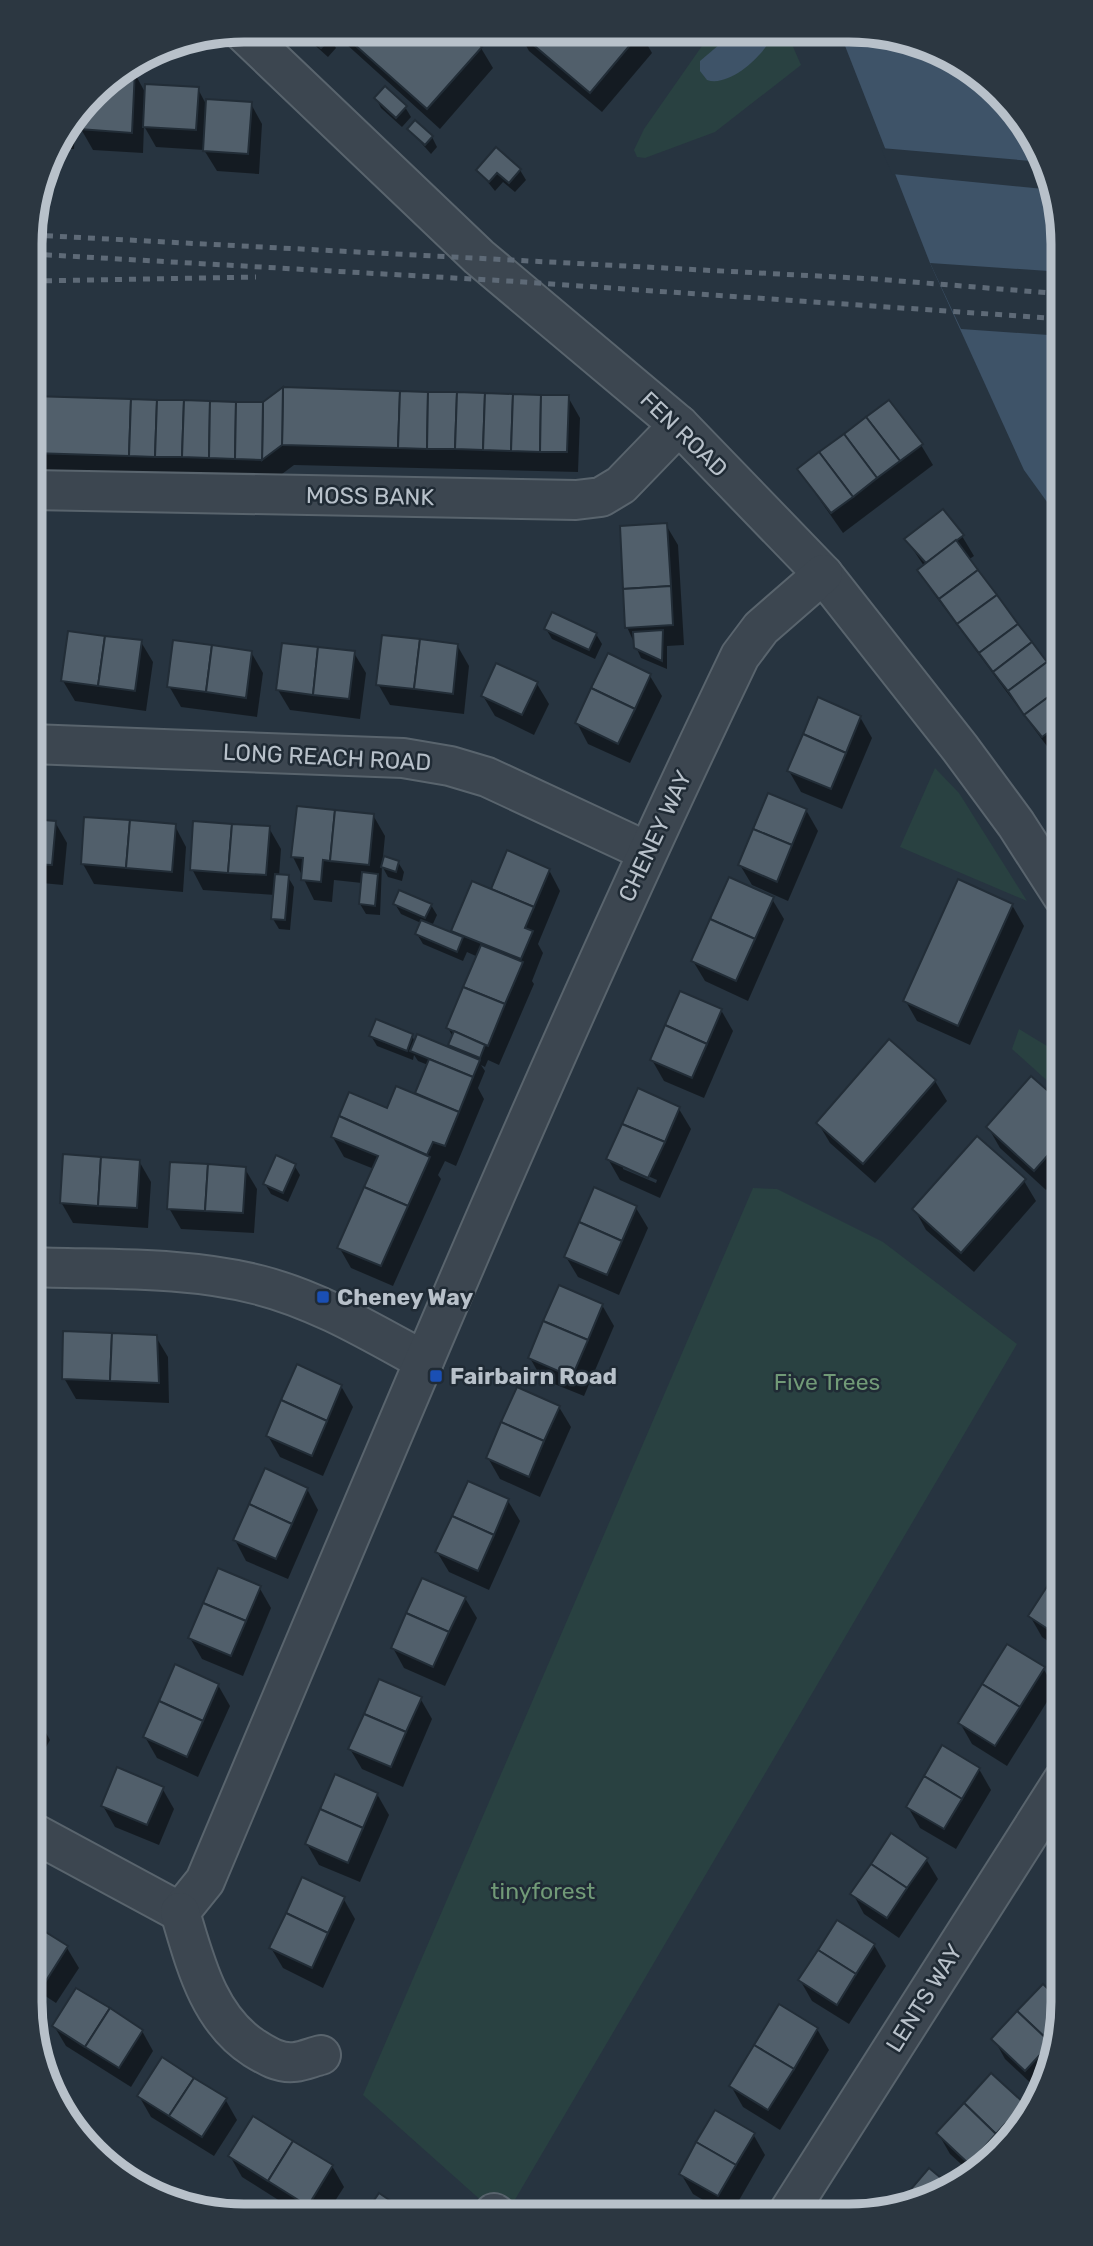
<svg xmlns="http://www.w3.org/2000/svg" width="1093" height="2246" viewBox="0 0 1093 2246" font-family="Rubik,sans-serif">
<rect width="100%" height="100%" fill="#273440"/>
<g fill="#294141">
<polygon points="711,33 787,33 801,65 715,132 645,158 637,157 634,150 644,129"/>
<polygon points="935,768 959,793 1027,901 900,847"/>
<polygon points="1063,1014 1063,1095 1012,1049 1019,1029 1047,1046"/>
<polygon points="753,1188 777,1189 883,1242 1017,1344 506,2215 484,2203 363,2095"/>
</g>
<g fill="#3e5368">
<path d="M 733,33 L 767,33 L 767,45 C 757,61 727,87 707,80 L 700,71 L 700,61 Z"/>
<polygon points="840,33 891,34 991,83 1052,175 1063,244 1063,524 1024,470 930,263"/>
</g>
<g fill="#273440">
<polygon points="881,148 1043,162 1052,175 1054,190 892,174"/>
<polygon points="930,263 1063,272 1063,336 961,329"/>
</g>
<g fill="#0007" fill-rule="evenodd">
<polygon points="298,30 462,31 481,48 493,68 440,129 334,33 330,38 336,48 328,57"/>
<polygon points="518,31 640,32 652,53 602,112 529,51"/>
<polygon points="134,72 146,94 198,89 207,106 251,104 262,124 259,174 217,171 204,150 156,147 144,126 143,153 93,150 81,129"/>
<polygon points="376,98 405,107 411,117 402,127 381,108"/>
<polygon points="75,119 74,149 52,149"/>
<polygon points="409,129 432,137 437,147 431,154"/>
<polygon points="496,150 520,170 526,180 515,192 503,182 495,191 478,170"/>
<polygon points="568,397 580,418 578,472 294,465 274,480 31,473 31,398 263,404"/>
<polygon points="921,445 933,465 843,533 799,470"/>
<polygon points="666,525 678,545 684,645 667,646 667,669 641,658 627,627"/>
<polygon points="962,536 974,556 968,560 1063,687 1063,751 1055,757 931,590 919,570 924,566 906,539"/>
<polygon points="546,629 596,634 602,644 595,659 552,639"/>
<polygon points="31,639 45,659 39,707 31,706"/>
<polygon points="141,642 153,662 146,711 75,701 63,681"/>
<polygon points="457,645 469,666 464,714 390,705 378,684"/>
<polygon points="251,652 263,673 257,717 181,707 169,686"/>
<polygon points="354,653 366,673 360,719 290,710 278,690"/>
<polygon points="650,676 662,696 630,763 588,744 577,723"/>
<polygon points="537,684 549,704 534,735 495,716 483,696"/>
<polygon points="860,717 872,738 842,809 801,792 789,771"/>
<polygon points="806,810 818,831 788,901 752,885 740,865"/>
<polygon points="373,815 385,836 383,857 398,862 404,872 402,881 388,877 382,866 380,915 366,914 360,904 362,883 334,880 332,902 314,900 293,857"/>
<polygon points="31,820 55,822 67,843 63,885 31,882"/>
<polygon points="175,826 186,847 183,892 94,884 83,864"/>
<polygon points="269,828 281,849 279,876 288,877 294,887 290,930 279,929 273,919 275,895 203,890 192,869"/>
<polygon points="549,870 560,891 538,944 543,953 532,981 534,984 499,1065 488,1060 485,1067 481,1065 485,1071 478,1088 484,1099 456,1166 445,1161 438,1175 441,1179 393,1286 351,1268 339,1247 374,1169 344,1157 332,1136 350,1095 388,1110 416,1096 428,1065 418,1061 414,1055 413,1060 377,1046 371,1036 412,1036 415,1042 454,1051 450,1045 453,1037 448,1028 478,957 467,952 463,961 423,944 417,934 421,923 401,914 395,904 431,905 437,915 432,926 457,936 453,931 492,891"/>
<polygon points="772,899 784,919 748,1001 705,981 693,961"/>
<polygon points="1012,905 1024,926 970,1045 917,1021 905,1000"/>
<polygon points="721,1010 733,1031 704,1098 664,1081 652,1060"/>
<polygon points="1031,1078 1063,1106 1063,1171 1046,1190 1000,1148 988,1127"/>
<polygon points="935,1081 947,1101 875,1183 830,1143 818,1123"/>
<path d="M 679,1109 L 691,1129 L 660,1198 L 620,1180 L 608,1159 ZM 623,1165 L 657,1180 L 656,1183 L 623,1169 Z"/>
<polygon points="31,1149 41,1166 39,1212 31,1212"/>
<polygon points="139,1161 151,1182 148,1228 73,1223 61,1202"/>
<polygon points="294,1165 300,1175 288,1202 271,1194 265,1184"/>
<polygon points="245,1169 257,1189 254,1233 181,1229 169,1208"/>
<polygon points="1024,1181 1036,1201 974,1272 926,1230 915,1210"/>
<polygon points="636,1208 648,1228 619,1295 578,1277 566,1257"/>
<polygon points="602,1305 614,1326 584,1396 542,1379 530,1358"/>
<polygon points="156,1337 168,1357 169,1403 76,1399 64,1378"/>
<polygon points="30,1338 43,1359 41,1406 30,1406"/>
<polygon points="341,1386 353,1407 323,1476 280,1457 268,1436"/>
<polygon points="559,1407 571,1427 540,1497 500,1479 488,1458"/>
<polygon points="307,1489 318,1510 288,1579 246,1561 235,1540"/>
<polygon points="508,1501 520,1521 489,1590 449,1572 437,1552"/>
<polygon points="1063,1563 1063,1651 1042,1637 1030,1616"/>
<polygon points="259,1587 271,1608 243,1676 202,1659 190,1638"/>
<polygon points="465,1598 477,1618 445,1686 404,1668 393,1648"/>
<polygon points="1043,1668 1055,1689 1007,1766 972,1744 960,1723"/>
<polygon points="218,1685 230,1706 198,1777 157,1758 145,1737"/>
<polygon points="420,1698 432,1719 403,1787 362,1769 350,1749"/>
<polygon points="30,1715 38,1719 50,1740 30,1776"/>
<polygon points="979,1769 991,1790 956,1849 920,1828 908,1807"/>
<polygon points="162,1788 174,1809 159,1845 115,1827 103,1806"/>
<polygon points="377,1794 389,1815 360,1882 319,1865 307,1844"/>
<polygon points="926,1859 938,1879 899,1938 864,1914 853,1894"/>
<polygon points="343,1898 355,1919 323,1988 283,1968 271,1948"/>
<polygon points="30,1923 67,1948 79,1968 56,2003 30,1986"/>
<polygon points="874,1945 886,1966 849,2024 812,2001 800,1980"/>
<polygon points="1043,1986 1063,2005 1063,2017 1048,2079 1038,2090 1005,2059 994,2039"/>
<polygon points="54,2026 142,2031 153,2051 131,2087 66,2046"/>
<polygon points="817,2029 829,2050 780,2130 743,2107 731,2086"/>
<polygon points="991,2076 1023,2104 1029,2115 1019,2133 973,2175 950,2154 938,2133"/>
<polygon points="139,2096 225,2099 237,2120 214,2156 151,2117"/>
<polygon points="753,2134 765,2155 730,2216 693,2194 681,2174"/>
<polygon points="230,2156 332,2166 344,2187 326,2215 302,2215 242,2177"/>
</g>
<g fill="#515f6b" stroke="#222d37" stroke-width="2">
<polygon points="301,30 324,30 331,37 321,48"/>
<polygon points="338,30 465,31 482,47 427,109"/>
<polygon points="517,31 641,32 590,93"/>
<polygon points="125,69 135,70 132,133 79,129 80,112 102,83"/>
<polygon points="145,84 199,87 196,130 143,127"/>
<polygon points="385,86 407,106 396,118 374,98"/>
<polygon points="206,99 252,102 248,154 203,151"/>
<polygon points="415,120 433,136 425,145 407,129"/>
<polygon points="496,147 521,169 509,183 497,173 489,182 476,170"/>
<polygon points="283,387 400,391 398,448 282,445"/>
<polygon points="283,387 282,445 262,460 263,402"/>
<polygon points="400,391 428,392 427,449 398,448"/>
<polygon points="428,392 457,392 455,449 427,449"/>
<polygon points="457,392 485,393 483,450 455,449"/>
<polygon points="485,393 513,394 511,451 483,450"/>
<polygon points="513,394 541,395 540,452 511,451"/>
<polygon points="541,395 569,395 567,452 540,452"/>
<polygon points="31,396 131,399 129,456 31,453"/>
<polygon points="131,399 157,400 155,457 129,456"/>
<polygon points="157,400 184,400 182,457 155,457"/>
<polygon points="184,400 210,401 209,458 182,457"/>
<polygon points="889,400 923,444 900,461 866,417"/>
<polygon points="210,401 236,402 235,459 209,458"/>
<polygon points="236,402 263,402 262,460 235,459"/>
<polygon points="866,417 900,461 877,478 844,434"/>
<polygon points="844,434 877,478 853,497 819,452"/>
<polygon points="819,452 853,497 831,513 797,469"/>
<polygon points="943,509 964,535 926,563 904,539"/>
<polygon points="667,523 671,586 623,589 620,526"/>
<polygon points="956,540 978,570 939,599 917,570"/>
<polygon points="978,570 997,595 957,624 939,599"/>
<polygon points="671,586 673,625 625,628 623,589"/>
<polygon points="997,595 1018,624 979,653 957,624"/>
<polygon points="552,612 597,633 589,650 544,629"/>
<polygon points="1018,624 1032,642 993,672 979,653"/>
<polygon points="663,630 662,661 634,648 633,632"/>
<polygon points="68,631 105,636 98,686 61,681"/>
<polygon points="382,635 420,639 414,689 376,685"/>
<polygon points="105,636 142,640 135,691 98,686"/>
<polygon points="420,639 458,644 453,694 414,689"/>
<polygon points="173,640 212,645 206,692 167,687"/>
<polygon points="1032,642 1047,662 1008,691 993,672"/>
<polygon points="282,643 318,647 313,695 276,690"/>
<polygon points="212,645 252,651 246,698 206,692"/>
<polygon points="318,647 355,651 349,699 313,695"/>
<polygon points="608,653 651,674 635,709 591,688"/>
<polygon points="1047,662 1063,686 1024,715 1008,691"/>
<polygon points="496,663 538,682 522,715 481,696"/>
<polygon points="1063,686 1063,722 1042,737 1024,715"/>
<polygon points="591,688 635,709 618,744 575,723"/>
<polygon points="818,697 861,716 846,753 803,734"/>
<polygon points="803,734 846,753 831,789 787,771"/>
<polygon points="768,793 807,809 792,845 753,829"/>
<polygon points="297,806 335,810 330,861 323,860 321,882 301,880 303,858 291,857"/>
<polygon points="335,810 374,814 369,865 330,861"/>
<polygon points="84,817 130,820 126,868 81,864"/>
<polygon points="31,819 56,821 52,865 31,864"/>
<polygon points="130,820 176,824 172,872 126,868"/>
<polygon points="193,821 232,824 228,873 190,870"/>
<polygon points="232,824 270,826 266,875 228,873"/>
<polygon points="753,829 792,845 777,882 738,865"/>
<polygon points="507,850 550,869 534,907 491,889"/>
<polygon points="384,856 399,861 396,872 381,867"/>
<polygon points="362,872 378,874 375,906 359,904"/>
<polygon points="275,874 289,875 285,920 271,919"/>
<polygon points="729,877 774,897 755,939 710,919"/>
<polygon points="958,879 1013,904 958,1026 903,1001"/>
<polygon points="472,881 534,907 525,928 533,931 521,959 451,931"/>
<polygon points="399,890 432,904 425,918 393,904"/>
<polygon points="710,919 755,939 736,981 691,961"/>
<polygon points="421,920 463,937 457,952 415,934"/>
<polygon points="481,945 523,962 505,1004 463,987"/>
<polygon points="463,987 505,1004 488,1046 446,1028"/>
<polygon points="680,991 722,1009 707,1044 665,1025"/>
<polygon points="376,1019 413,1034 407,1051 369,1036"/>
<polygon points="665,1025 707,1044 692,1078 650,1060"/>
<polygon points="454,1031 485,1045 480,1058 448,1045"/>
<polygon points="417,1034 480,1060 473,1077 410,1051"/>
<polygon points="889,1039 936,1080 863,1164 816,1123"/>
<polygon points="429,1059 473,1077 459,1112 415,1093"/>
<polygon points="1031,1076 1063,1104 1063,1138 1034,1171 986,1127"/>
<polygon points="396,1086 459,1112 445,1146 433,1142 427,1155 339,1116 349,1092 387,1108"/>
<polygon points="638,1088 680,1107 665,1142 622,1124"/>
<polygon points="339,1116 430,1157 408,1206 364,1187 378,1156 331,1137"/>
<polygon points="622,1124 665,1142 648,1178 606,1159"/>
<polygon points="977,1136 1026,1179 961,1253 912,1209"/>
<polygon points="63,1154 101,1157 98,1206 60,1203"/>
<polygon points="276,1155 296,1164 283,1193 263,1184"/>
<polygon points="101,1157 140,1160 137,1208 98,1206"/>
<polygon points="170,1162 208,1164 205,1211 167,1209"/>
<polygon points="208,1164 246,1167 243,1213 205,1211"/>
<polygon points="364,1187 408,1206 381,1266 337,1248"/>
<polygon points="594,1187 637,1206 622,1241 579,1222"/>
<polygon points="579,1222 622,1241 607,1275 564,1257"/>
<polygon points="559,1285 603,1304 588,1340 543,1321"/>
<polygon points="543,1321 588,1340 572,1377 528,1358"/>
<polygon points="63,1331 112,1333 110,1381 62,1379"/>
<polygon points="112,1333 157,1335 159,1383 110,1381"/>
<polygon points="297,1364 342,1385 327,1421 281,1400"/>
<polygon points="517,1387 560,1406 544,1441 501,1422"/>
<polygon points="281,1400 327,1421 312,1456 266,1436"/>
<polygon points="501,1422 544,1441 529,1477 486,1458"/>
<polygon points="265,1468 308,1488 292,1524 249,1504"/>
<polygon points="468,1481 509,1499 494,1535 452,1516"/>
<polygon points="249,1504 292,1524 276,1559 233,1540"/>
<polygon points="452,1516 494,1535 478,1571 435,1552"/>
<polygon points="1063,1560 1063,1594 1048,1585"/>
<polygon points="218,1568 261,1586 246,1621 203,1603"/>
<polygon points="422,1578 466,1597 449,1632 406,1613"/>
<polygon points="1048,1585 1063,1594 1063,1639 1028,1616"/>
<polygon points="203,1603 246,1621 231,1656 188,1638"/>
<polygon points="406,1613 449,1632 433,1667 391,1648"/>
<polygon points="1007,1644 1045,1667 1020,1707 982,1684"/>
<polygon points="175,1664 219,1684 203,1721 159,1701"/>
<polygon points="379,1679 422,1697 406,1732 364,1714"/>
<polygon points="982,1684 1020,1707 995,1746 958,1723"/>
<polygon points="159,1701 203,1721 187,1757 143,1737"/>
<polygon points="364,1714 406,1732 391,1767 348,1749"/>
<polygon points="942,1745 980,1768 962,1799 924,1776"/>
<polygon points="117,1767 164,1787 147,1825 101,1806"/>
<polygon points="335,1774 378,1793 363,1828 320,1809"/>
<polygon points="924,1776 962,1799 944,1829 906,1807"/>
<polygon points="320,1809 363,1828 348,1863 305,1844"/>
<polygon points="891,1833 928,1858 907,1888 871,1864"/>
<polygon points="871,1864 907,1888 887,1918 850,1894"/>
<polygon points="302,1877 345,1897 328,1933 286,1913"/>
<polygon points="286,1913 328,1933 312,1968 269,1948"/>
<polygon points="837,1920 875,1944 856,1974 818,1950"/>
<polygon points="36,1926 68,1946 44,1984 30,1974 30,1935"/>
<polygon points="1063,1937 1063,1962 1051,1950"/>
<polygon points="818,1950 856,1974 837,2005 798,1980"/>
<polygon points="1043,1984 1063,2003 1058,2035 1051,2043 1017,2011"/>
<polygon points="76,1988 110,2008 85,2047 52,2026"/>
<polygon points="779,2004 818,2028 794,2069 754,2045"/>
<polygon points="110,2008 143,2030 119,2068 85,2047"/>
<polygon points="1017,2011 1051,2043 1025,2071 991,2039"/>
<polygon points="754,2045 794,2069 768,2110 729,2086"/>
<polygon points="162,2057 194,2078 169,2116 137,2096"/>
<polygon points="991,2073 1024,2103 996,2134 964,2103"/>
<polygon points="194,2078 227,2098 202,2137 169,2116"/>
<polygon points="964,2103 996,2134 969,2164 936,2133"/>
<polygon points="715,2110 755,2133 736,2165 696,2142"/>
<polygon points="253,2116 293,2141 268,2181 228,2156"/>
<polygon points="293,2141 333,2165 308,2206 268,2181"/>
<polygon points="696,2142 736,2165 718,2196 679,2174"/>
<polygon points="929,2168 953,2188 916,2205 905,2196"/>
<polygon points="379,2193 410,2214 409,2215 364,2215"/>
<polygon points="905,2196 916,2205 894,2209"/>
<polygon points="663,2201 686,2216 654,2216"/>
</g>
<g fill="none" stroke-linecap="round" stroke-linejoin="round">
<g stroke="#59646d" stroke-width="42">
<g id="minor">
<polyline points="241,30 479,257 679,425 823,574 960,748 1016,824 1063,897"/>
<polyline points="31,490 576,500 601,497 621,485 679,425"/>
<polyline points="31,744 403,758 450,766 487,777 646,851"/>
<path d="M 30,1267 C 106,1270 186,1266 259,1285 C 318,1300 371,1332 424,1361"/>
<polyline points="30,1831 180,1912"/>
<path d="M 180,1912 L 205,1881 C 378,1470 547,1058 740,656 L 761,628 L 823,574"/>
<path d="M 180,1912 C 195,1962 208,2018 254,2048 C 267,2056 280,2064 295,2062 C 303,2061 313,2057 321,2055"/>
<polyline points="494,2213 497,2215"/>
<polyline points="786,2216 1063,1780"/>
</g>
</g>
<use href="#minor" stroke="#3c4650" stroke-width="38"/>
<g stroke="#5e6a77" stroke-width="5" stroke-dasharray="7 7" stroke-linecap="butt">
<polyline points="32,235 875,279 1063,294"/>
<polyline points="31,254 508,281 1063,319"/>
<polyline points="31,281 256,277"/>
</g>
</g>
<g fill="#1a4fb4" stroke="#202b35" stroke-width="2.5">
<rect x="316" y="1290" width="14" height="14" rx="3.5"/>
<rect x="429" y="1369" width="14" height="14" rx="3.5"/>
</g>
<g text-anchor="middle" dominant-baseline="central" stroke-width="5" stroke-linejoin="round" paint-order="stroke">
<g font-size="23" fill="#b8c1ca" stroke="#202b35">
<text transform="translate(684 434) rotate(44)">FEN ROAD</text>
<text transform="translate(370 496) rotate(1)">MOSS BANK</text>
<text transform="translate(327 757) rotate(3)">LONG REACH ROAD</text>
<text transform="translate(655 836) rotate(-65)">CHENEY WAY</text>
<text transform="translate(924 1998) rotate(-58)">LENTS WAY</text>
</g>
<g font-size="23" font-weight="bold" fill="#b8c1ca" stroke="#202b35" text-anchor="start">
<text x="337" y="1297">Cheney Way</text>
<text x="450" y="1376">Fairbairn Road</text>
</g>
<g font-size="23" fill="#719a77" stroke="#202b35">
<text x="827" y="1382">Five Trees</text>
<text x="543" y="1891">tinyforest</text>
</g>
</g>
<path d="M0 0H1093V2246H0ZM244 42H849A202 202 0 0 1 1051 244V2002A202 202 0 0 1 849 2204H244A202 202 0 0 1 42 2002V244A202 202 0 0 1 244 42Z" fill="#2c3741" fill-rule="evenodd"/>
<path fill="none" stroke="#b8c1ca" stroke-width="9" d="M244 42H849A202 202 0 0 1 1051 244V2002A202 202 0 0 1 849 2204H244A202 202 0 0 1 42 2002V244A202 202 0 0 1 244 42Z"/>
</svg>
